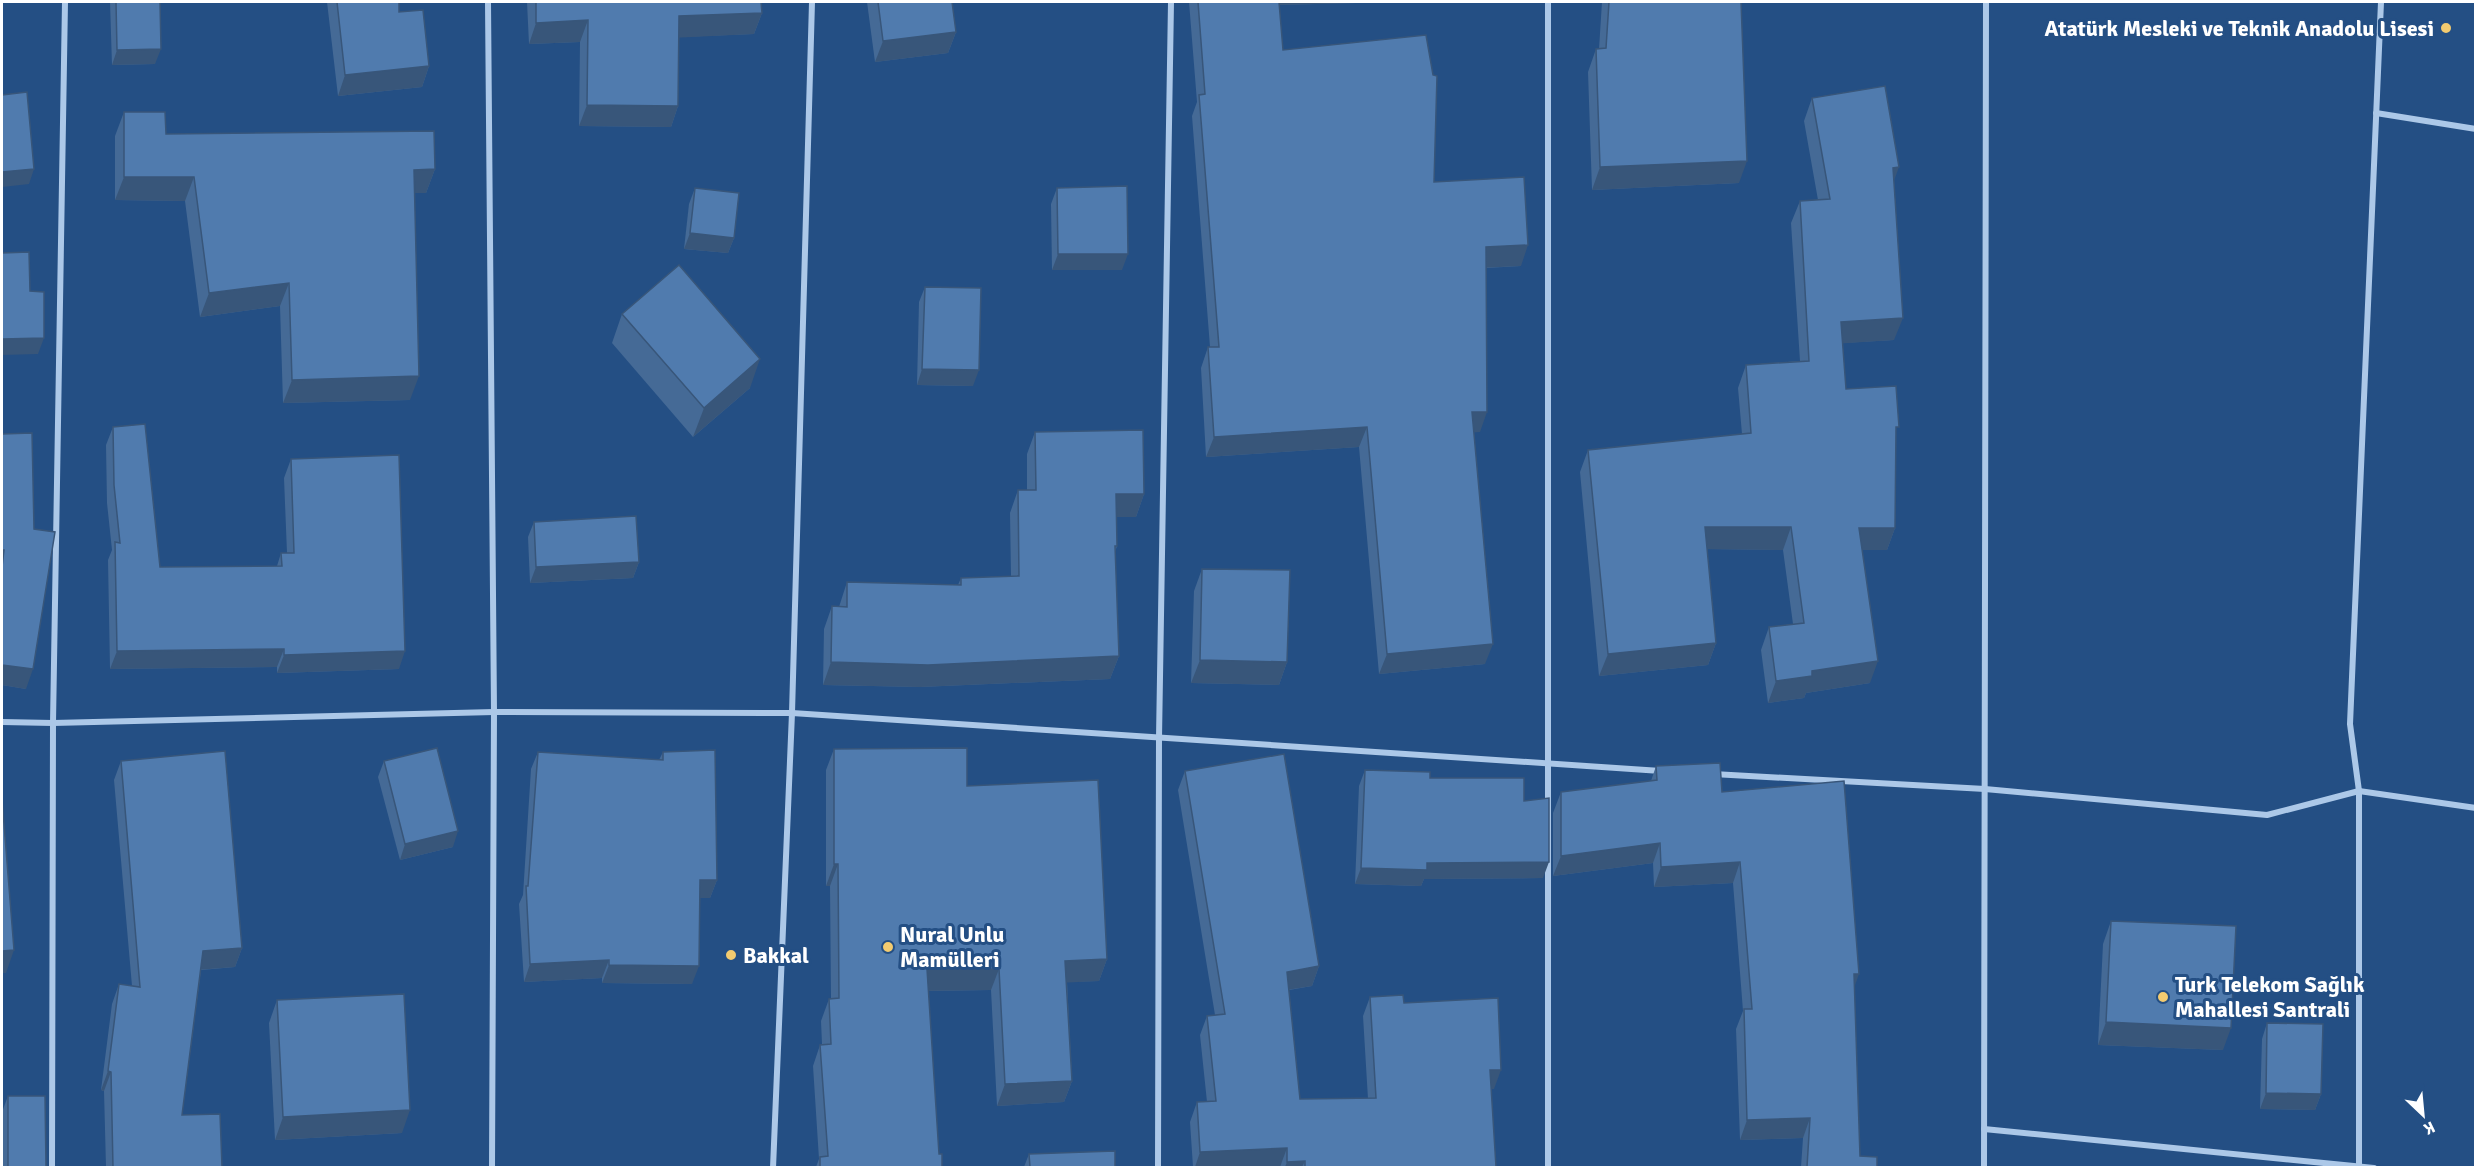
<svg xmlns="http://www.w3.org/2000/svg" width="2477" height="1169" viewBox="0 0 2477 1169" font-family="Signika,sans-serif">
<rect width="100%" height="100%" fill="#244f84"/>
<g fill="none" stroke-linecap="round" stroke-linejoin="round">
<g stroke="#acc8e8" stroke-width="6">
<polyline points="488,2 494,712 492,1168"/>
<polyline points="1548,2 1548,1168"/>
<polyline points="2376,113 2476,129"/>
<polyline points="2,722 53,723 494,712 792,713 1661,771"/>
<polyline points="1713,774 1985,789 2267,815 2359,791 2476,808"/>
<polyline points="1984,1129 2374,1168"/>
<polyline points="52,1168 53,723 65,2"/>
<polyline points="773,1168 792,713 812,2"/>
<polyline points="1158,1168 1159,738 1171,2"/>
<polyline points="1984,1168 1986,2"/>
<polyline points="2359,1168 2359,791 2350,724 2381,2"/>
</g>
</g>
<g fill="#456a96">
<polygon points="110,2 160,2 155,64 112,65"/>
<polygon points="327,2 399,2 399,12 429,66 422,87 338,96"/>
<polygon points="527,2 761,2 762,13 754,34 679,37 678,106 671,127 579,126 580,42 529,44"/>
<polygon points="867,2 952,2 956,32 948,53 875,62"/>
<polygon points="1189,2 1357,2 1357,3 1279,5 1283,50 1434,182 1521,266 1486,268 1480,432 1474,432 1485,664 1379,674 1359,447 1206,457 1201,368 1208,347 1210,347 1192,116 1197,102"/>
<polygon points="1602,2 1741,2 1739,183 1592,190 1588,72 1596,49 1599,49"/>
<polygon points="1812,98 1894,181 1894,340 1842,343 1846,389 1896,434 1895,528 1887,550 1862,550 1870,683 1806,693 1804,698 1768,703 1761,650 1769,627 1793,624 1783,550 1707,549 1716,643 1708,665 1599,676 1580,472 1588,450 1742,434 1738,388 1746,365 1800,361 1791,223 1800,201 1818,200 1804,121"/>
<polygon points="124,112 166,134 435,169 426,193 414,193 410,400 283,403 280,306 200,317 185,201 115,200 115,136"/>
<polygon points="695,188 734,238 728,253 684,249 689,204"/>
<polygon points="1057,188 1122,270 1052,270 1051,204"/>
<polygon points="925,287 973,386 917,385 919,302"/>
<polygon points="622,314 750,388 693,437 612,343"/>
<polygon points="113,427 160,567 277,566 281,553 287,553 284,478 291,459 399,669 277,673 277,667 110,669 108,560 112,550 107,503 106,445"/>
<polygon points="1035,432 1144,494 1136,517 1117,517 1117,546 1115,552 1119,656 1110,679 920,687 823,685 824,629 832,606 839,607 847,582 958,585 961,578 1011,576 1010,513 1018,490 1027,490 1027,454"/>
<polygon points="2,434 26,689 2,685"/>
<polygon points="534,522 639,562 633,578 530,583 528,537"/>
<polygon points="1202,569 1287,662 1279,685 1191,683 1194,591"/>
<polygon points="834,749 967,786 1107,959 1099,981 1067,982 1072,1081 1064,1102 997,1106 991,990 928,991 939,1154 942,1167 816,1167 819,1159 813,1066 820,1045 822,1044 821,1021 829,999 831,999 830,886 826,886 826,770"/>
<polygon points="538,752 659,760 663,752 717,880 710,898 700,898 692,984 602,983 602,978 524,982 519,904 523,895 531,769"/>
<polygon points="121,761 242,948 235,967 201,970 182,1115 222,1167 106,1167 104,1091 101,1090 112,1004 119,984 132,986 114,780"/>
<polygon points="384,761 453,847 400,860 378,777"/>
<polygon points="1656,766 1722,792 1854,987 1860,1156 1877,1167 1801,1167 1803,1138 1740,1140 1736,1029 1743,1011 1733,883 1654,887 1653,863 1553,876 1553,813 1561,792 1651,781"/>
<polygon points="1365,770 1430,778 1543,878 1424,879 1421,886 1355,884 1359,786"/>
<polygon points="1185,771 1319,966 1312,986 1289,990 1300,1099 1368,1099 1363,1016 1370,997 1404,1003 1494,1089 1491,1089 1496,1167 1193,1167 1190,1122 1197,1102 1207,1102 1200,1035 1207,1016 1215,1015 1178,790"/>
<polygon points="2111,921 2223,1050 2098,1045 2103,944"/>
<polygon points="277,1000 402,1133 275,1140 269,1023"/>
<polygon points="2267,1023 2321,1094 2315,1110 2260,1109 2262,1039"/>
<polygon points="8,1096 46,1167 2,1167 2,1112"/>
<polygon points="1029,1154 1115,1167 1024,1167"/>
</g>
<g fill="#38567a">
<polygon points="1271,2 1357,2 1357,3 1270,5"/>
<polygon points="762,13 754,34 671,38 679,16"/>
<polygon points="588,20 580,42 529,44 536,23"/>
<polygon points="956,32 948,53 875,62 883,41"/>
<polygon points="161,49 155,64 112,65 117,50"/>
<polygon points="429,66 422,87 338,96 345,75"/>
<polygon points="587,105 678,106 671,127 579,126"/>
<polygon points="1747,161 1739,183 1592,190 1600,167"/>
<polygon points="1899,167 1891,189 1893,168"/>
<polygon points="34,169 29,184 2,187 2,172"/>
<polygon points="435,169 426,193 405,193 414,170"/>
<polygon points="124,177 194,177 185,201 115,200"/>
<polygon points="690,233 734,238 728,253 684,249"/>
<polygon points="1528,245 1521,266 1478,268 1486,247"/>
<polygon points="1058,254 1128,254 1122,270 1052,270"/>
<polygon points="289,283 280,306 200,317 209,293"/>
<polygon points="1903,318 1894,340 1833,344 1841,322"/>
<polygon points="44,338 38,354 2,355 2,339"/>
<polygon points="760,359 750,388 693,437 704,408"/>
<polygon points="922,369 979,370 973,386 917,385"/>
<polygon points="419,376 410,400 283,403 292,380"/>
<polygon points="1472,412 1487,412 1480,432 1464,433"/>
<polygon points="1367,427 1359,447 1206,457 1214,437"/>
<polygon points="1116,494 1144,494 1136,517 1108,517"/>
<polygon points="1705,527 1791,527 1783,550 1697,549"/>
<polygon points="1859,528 1895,528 1887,550 1851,550"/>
<polygon points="639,562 633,578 530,583 536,567"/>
<polygon points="1716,643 1708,665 1599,676 1608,654"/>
<polygon points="1493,644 1485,664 1379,674 1387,654"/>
<polygon points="284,649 277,667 110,669 117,651"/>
<polygon points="405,651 399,669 277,673 284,655"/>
<polygon points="1119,656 1110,679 920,687 823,685 831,662"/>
<polygon points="1200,660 1287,662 1279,685 1191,683"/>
<polygon points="1878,661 1870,683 1806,693 1804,698 1768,703 1776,681 1812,671"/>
<polygon points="2,665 33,669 26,689 2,685"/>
<polygon points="458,831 453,847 400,860 405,844"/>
<polygon points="1660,843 1653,863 1553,876 1561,856"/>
<polygon points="1549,862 1543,878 1424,879 1421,886 1355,884 1361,868 1427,863"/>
<polygon points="1740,862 1733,883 1654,887 1661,867"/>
<polygon points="834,864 838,864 830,886 826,886"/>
<polygon points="700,880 717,880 710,898 694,898"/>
<polygon points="242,948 235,967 196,970 203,951"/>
<polygon points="14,950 6,973 2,973 2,951"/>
<polygon points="1107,959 1099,981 1058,983 1065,961"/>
<polygon points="609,960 602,978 524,982 530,964"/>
<polygon points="609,965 699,966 692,984 602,983"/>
<polygon points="1319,966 1312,986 1280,991 1287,972"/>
<polygon points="927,969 999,969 991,990 919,991"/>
<polygon points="1854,974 1859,974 1852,994"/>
<polygon points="2106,1022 2231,1028 2223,1050 2098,1045"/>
<polygon points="1490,1070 1501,1070 1494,1089 1483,1089"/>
<polygon points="108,1071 111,1072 104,1091 101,1090"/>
<polygon points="1072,1081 1064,1102 997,1106 1005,1084"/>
<polygon points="2266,1093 2321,1094 2315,1110 2260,1109"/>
<polygon points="410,1110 402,1133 275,1140 283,1117"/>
<polygon points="1810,1118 1803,1138 1740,1140 1747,1120"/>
<polygon points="1287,1148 1280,1167 1195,1167 1200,1152"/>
<polygon points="1305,1161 1302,1167 1285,1167 1287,1162"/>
</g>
<g fill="#507bae" stroke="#38567a" stroke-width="1.5">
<polygon points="116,2 160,2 161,49 117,50"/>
<polygon points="337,2 399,2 399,12 423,10 429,66 345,75"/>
<polygon points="536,2 761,2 762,13 679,16 678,106 587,105 588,20 536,23"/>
<polygon points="878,2 952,2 956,32 883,41"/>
<polygon points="1198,2 1279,2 1283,50 1426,35 1433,75 1437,76 1434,182 1524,177 1528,245 1486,247 1487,412 1472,412 1493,644 1387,654 1367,427 1214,437 1208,347 1219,347 1199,95 1205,94"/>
<polygon points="1609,2 1741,2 1747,161 1600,167 1596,49 1606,48"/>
<polygon points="1885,86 1899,167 1893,168 1903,318 1841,322 1846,389 1896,386 1899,427 1896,427 1895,528 1859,528 1878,661 1812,671 1812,676 1776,681 1769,627 1804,623 1791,527 1705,527 1716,643 1608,654 1588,450 1751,433 1746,365 1809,361 1800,201 1830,199 1812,98"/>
<polygon points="27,92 34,169 2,172 2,95"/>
<polygon points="124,112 165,112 166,134 434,131 435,169 414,170 419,376 292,380 289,283 209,293 194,177 124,177"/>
<polygon points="1127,186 1128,254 1058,254 1057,188"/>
<polygon points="695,188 739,193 734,238 690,233"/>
<polygon points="29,252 30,291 44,292 44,338 2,339 2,253"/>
<polygon points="679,265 760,359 704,408 622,314"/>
<polygon points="925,287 981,288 979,370 922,369"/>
<polygon points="145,424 160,567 282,566 281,553 294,553 291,459 399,455 405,651 284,655 284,649 117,651 115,542 120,543 114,485 113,427"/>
<polygon points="1143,430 1144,494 1116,494 1117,546 1115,546 1119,656 928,665 831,662 832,606 847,607 847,582 961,585 961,578 1019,576 1018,490 1036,490 1035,432"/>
<polygon points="32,433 34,529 55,532 33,669 2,665 2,567 4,550 2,550 2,434"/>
<polygon points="636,516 639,562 536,567 534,522"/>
<polygon points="1202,569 1290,570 1287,662 1200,660"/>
<polygon points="437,748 458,831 405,844 384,761"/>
<polygon points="967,748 967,786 1098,780 1107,959 1065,961 1072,1081 1005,1084 999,969 927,969 939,1154 942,1154 942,1167 820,1167 820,1157 828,1156 820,1045 831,1044 829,999 839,998 838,864 834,864 834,749"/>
<polygon points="715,750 717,880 700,880 699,966 609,965 609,960 530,964 526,886 528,886 538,752 663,760 663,752"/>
<polygon points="225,751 242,948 203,951 182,1115 220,1114 222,1167 113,1167 111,1072 108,1071 119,984 140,987 121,761"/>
<polygon points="1284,754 1319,966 1287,972 1300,1099 1376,1098 1370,997 1403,995 1404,1003 1498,998 1501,1070 1490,1070 1496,1167 1305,1167 1305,1161 1287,1162 1287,1148 1200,1152 1197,1102 1216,1101 1207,1016 1225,1014 1185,771"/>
<polygon points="1720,763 1722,792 1844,781 1859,974 1854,974 1860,1156 1877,1157 1877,1167 1807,1167 1810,1118 1747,1120 1744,1009 1752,1009 1740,862 1661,867 1660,843 1561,856 1561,792 1657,780 1656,766"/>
<polygon points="1365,770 1430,772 1430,778 1524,778 1524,801 1549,798 1549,862 1427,863 1427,870 1361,868"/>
<polygon points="2,799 14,950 2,951"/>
<polygon points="2111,921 2236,926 2231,1028 2106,1022"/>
<polygon points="404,994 410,1110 283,1117 277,1000"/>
<polygon points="2267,1023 2323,1024 2321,1094 2266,1093"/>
<polygon points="8,1096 45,1096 46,1167 8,1167"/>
<polygon points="1115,1151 1115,1167 1030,1167 1029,1154"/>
</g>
<g fill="#f3cb70" stroke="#244f84" stroke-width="2">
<circle cx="2446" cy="28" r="6"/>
<circle cx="888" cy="947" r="6"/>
<circle cx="731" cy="955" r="6"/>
<circle cx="2163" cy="997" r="6"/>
</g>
<g text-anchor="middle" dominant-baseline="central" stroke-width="6" stroke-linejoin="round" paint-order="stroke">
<g font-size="22" font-weight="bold" fill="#fff" stroke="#244f84" text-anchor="start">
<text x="2434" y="28" text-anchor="end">Atatürk Mesleki ve Teknik Anadolu Lisesi</text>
<text x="900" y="934">Nural Unlu<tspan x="900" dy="25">Mamülleri</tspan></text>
<text x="743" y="955">Bakkal</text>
<text x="2175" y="984">Turk Telekom Sağlık<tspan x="2175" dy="25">Mahallesi Santrali</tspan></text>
</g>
</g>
<rect width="2477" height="1169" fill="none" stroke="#ffffff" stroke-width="6"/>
<g transform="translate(2423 1115) rotate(154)" stroke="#244f84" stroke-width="4.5" paint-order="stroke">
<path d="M0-4.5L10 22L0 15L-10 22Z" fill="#ffffff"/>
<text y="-9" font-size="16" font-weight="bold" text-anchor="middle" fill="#ffffff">K</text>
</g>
</svg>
